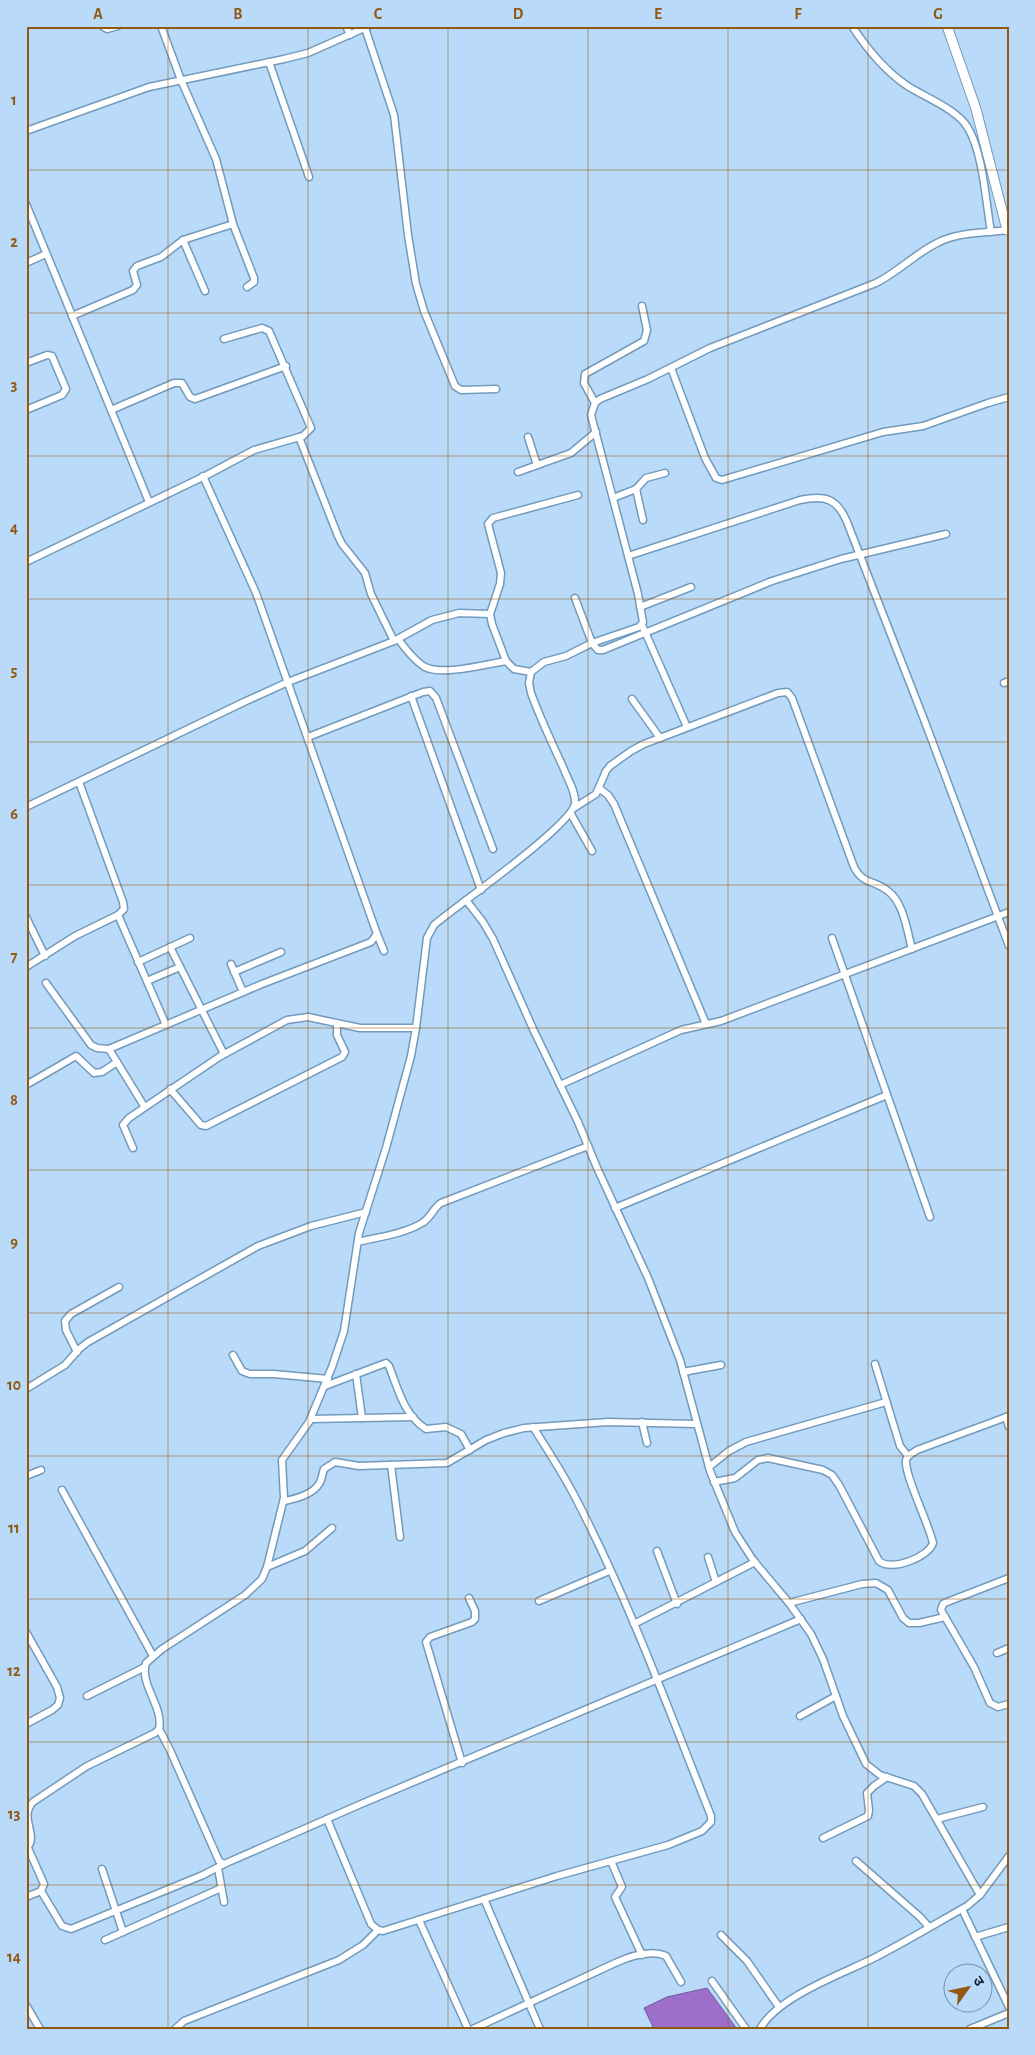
<svg xmlns="http://www.w3.org/2000/svg" width="1035" height="2055" viewBox="0 0 1035 2055" font-family="'Alegreya Sans','Noto Sans Devanagari',sans-serif">
<rect width="100%" height="100%" fill="#b9dbf9"/>
<polygon fill="#9d6fca" stroke="#73589c" points="707,1988 737,2029 654,2029 644,2008 667,1997"/>
<g fill="none" stroke-linecap="round" stroke-linejoin="round">
<g stroke="#729abd" stroke-width="9">
<g id="street">
<polyline points="102,26 107,29 118,26"/>
<polyline points="161,26 181,80 216,159 233,224 254,278 254,282 247,287"/>
<polyline points="346,26 350,35"/>
<path d="M 852,26 C 867,49 883,69 906,85 C 924,97 957,109 968,128 C 983,153 986,203 991,232"/>
<polyline points="365,28 394,115 408,235 416,284 424,311 455,386 461,390 496,389"/>
<polyline points="269,62 309,177"/>
<polyline points="26,131 149,87 284,59 308,53 369,26"/>
<polyline points="26,204 149,502"/>
<polyline points="183,240 205,291"/>
<polyline points="26,263 46,254"/>
<polyline points="72,316 133,290 137,285 133,271 137,266 161,257 183,240 233,224"/>
<polyline points="26,363 47,355 52,356 66,389 62,395 26,410"/>
<polyline points="671,368 705,458 716,478 722,480 883,432 923,426 988,403 1009,397"/>
<polyline points="595,403 584,383 585,374 644,341 647,330 642,306"/>
<polyline points="111,410 174,383 182,383 190,397 195,399 286,366"/>
<polyline points="299,437 338,536 342,544 365,573 371,594 394,641"/>
<polyline points="528,437 537,465"/>
<polyline points="518,472 571,453 596,432"/>
<polyline points="636,489 643,520"/>
<polyline points="613,498 636,489 646,478 665,473"/>
<path d="M 628,556 L 800,500 C 825,495 837,498 847,522 L 925,722 L 1009,946"/>
<polyline points="26,562 207,475 254,450 303,436 311,428 269,331 262,328 224,339"/>
<polyline points="575,598 592,643 598,650 603,650 772,581 841,559 946,534"/>
<polyline points="640,607 691,587"/>
<polyline points="642,625 687,727"/>
<path d="M 398,639 C 405,648 414,661 425,667 C 442,676 487,664 506,661"/>
<polyline points="531,672 514,669 506,661 492,624 490,614 500,584 501,573 488,524 493,518 578,495"/>
<polyline points="1004,683 1009,681"/>
<polyline points="411,696 481,890"/>
<polyline points="632,699 660,738"/>
<polyline points="308,737 423,692 430,691 436,698 493,849"/>
<polyline points="600,789 608,795 614,804 706,1024"/>
<polyline points="26,807 244,702 288,682 394,641 432,620 459,613 490,614"/>
<path d="M 574,808 L 596,794 L 606,771 L 610,766 L 631,751 L 644,744 L 778,693 L 787,692 L 792,698 L 854,867 C 863,885 875,880 888,891 C 904,903 907,931 912,949"/>
<polyline points="571,814 592,851"/>
<polyline points="466,900 483,922 493,939 534,1031 578,1122 598,1170 648,1278 680,1360 710,1471 735,1532 753,1560 789,1603 811,1634 823,1659 843,1716 866,1764 880,1775 914,1786 922,1794 980,1895"/>
<polyline points="118,915 166,1025"/>
<polyline points="26,917 45,956"/>
<polyline points="377,934 384,951"/>
<polyline points="832,938 930,1217"/>
<polyline points="170,947 224,1054"/>
<polyline points="138,962 190,938"/>
<polyline points="231,964 243,992"/>
<polyline points="26,967 75,936 118,915 124,909 123,902 79,782"/>
<polyline points="234,972 281,952"/>
<polyline points="147,981 180,967"/>
<polyline points="46,983 91,1045 97,1048 109,1049 262,984 371,942 377,934 256,593 203,476"/>
<polyline points="109,1049 144,1106"/>
<polyline points="26,1085 76,1056 94,1073 102,1072 117,1062"/>
<polyline points="560,1085 681,1030 721,1021 1009,912"/>
<polyline points="170,1089 201,1125 206,1126 342,1057 345,1052 337,1035 337,1024"/>
<polyline points="133,1148 123,1125 129,1118 219,1057 287,1020 308,1017 360,1028 416,1028"/>
<polyline points="615,1208 887,1095"/>
<path d="M 358,1242 C 378,1237 404,1234 422,1223 C 431,1218 433,1208 441,1203 L 588,1146"/>
<polyline points="77,1352 66,1330 65,1321 71,1314 119,1287"/>
<polyline points="233,1355 242,1371 250,1374 274,1374 328,1379"/>
<polyline points="875,1364 900,1446 908,1456"/>
<polyline points="683,1372 721,1365"/>
<polyline points="356,1374 362,1418"/>
<path d="M 325,1386 L 386,1363 L 389,1366 C 398,1389 404,1415 426,1429 L 446,1427 L 461,1434 L 470,1450"/>
<polyline points="26,1389 65,1365 79,1349 88,1342 258,1246 311,1226 366,1212"/>
<polyline points="1006,1417 1009,1427"/>
<polyline points="311,1419 413,1417"/>
<polyline points="642,1422 647,1443"/>
<polyline points="391,1465 400,1537"/>
<polyline points="709,1467 729,1451 746,1442 886,1402"/>
<polyline points="26,1476 41,1470"/>
<path d="M 714,1482 L 735,1478 L 758,1460 L 768,1458 L 823,1470 L 832,1475 L 839,1485 L 879,1561 C 891,1572 929,1557 933,1543 C 929,1524 904,1475 906,1460 C 907,1455 913,1453 917,1450 L 1009,1416"/>
<polyline points="62,1490 153,1656"/>
<path d="M 284,1501 C 295,1499 312,1495 319,1484 C 322,1480 322,1474 324,1469 L 335,1462 L 359,1466 L 447,1463 L 486,1440 L 504,1433 L 524,1428 L 608,1422 L 696,1424"/>
<polyline points="657,1551 677,1604"/>
<polyline points="708,1557 716,1582"/>
<polyline points="267,1567 305,1551 332,1528"/>
<polyline points="1009,1578 947,1602 943,1604 941,1610 974,1667 990,1703 998,1707 1009,1704"/>
<polyline points="539,1601 609,1571"/>
<polyline points="789,1603 862,1584 876,1583 888,1590 903,1618 909,1623 919,1623 945,1617"/>
<polyline points="634,1624 755,1562"/>
<polyline points="26,1632 57,1687 60,1698 58,1705 52,1710 26,1724"/>
<polyline points="997,1653 1009,1648"/>
<polyline points="87,1696 145,1667"/>
<polyline points="800,1716 836,1696"/>
<polyline points="159,1729 170,1750 219,1861 224,1864 361,1804 801,1619"/>
<polyline points="462,1763 426,1642 430,1637 472,1622 475,1619 475,1611 469,1598"/>
<path d="M 327,1819 L 371,1924 L 378,1930 L 383,1931 L 557,1876 L 668,1845 L 702,1831 L 711,1822 L 711,1816 C 668,1708 628,1598 574,1495 C 562,1472 547,1449 533,1427"/>
<polyline points="937,1819 983,1807"/>
<polyline points="823,1838 868,1816 869,1810 867,1793 874,1786 887,1777"/>
<path d="M 26,1849 C 40,1836 18,1818 33,1802 L 87,1766 L 155,1733 L 159,1729 C 164,1707 139,1684 146,1663 L 162,1649 L 245,1595 L 262,1579 L 267,1567 L 284,1498 L 282,1460 L 309,1422 L 332,1367 L 344,1331 L 359,1233 L 386,1148 L 411,1056 L 416,1028 L 427,938 L 434,925 C 456,906 573,825 575,803 C 576,792 567,778 563,767 C 552,743 540,718 531,693 L 529,683 L 531,672 L 544,662 L 566,656 L 592,643 L 639,627 L 643,622 L 638,594 L 591,415 L 595,403 L 600,399 L 648,379 L 710,348 L 876,283 C 898,272 915,254 937,243 C 957,232 986,233 1009,230"/>
<polyline points="611,1861 622,1887 615,1897 642,1955"/>
<polyline points="856,1861 920,1917 929,1927"/>
<polyline points="218,1868 224,1902"/>
<polyline points="102,1869 123,1932"/>
<polyline points="41,1891 62,1926 71,1929 203,1875 224,1864"/>
<polyline points="26,1897 41,1891 44,1884 28,1848"/>
<polyline points="484,1899 540,2029"/>
<polyline points="962,1909 1009,2007"/>
<polyline points="419,1920 468,2029"/>
<polyline points="721,1935 747,1961 779,2007"/>
<polyline points="975,1937 1009,1927"/>
<polyline points="105,1940 219,1889"/>
<polyline points="712,1981 746,2029"/>
<polyline points="26,2005 40,2029"/>
<polyline points="175,2029 184,2021 339,1960 363,1945 378,1930"/>
<path d="M 473,2029 L 613,1964 C 628,1957 650,1949 666,1956 L 681,1982"/>
<path d="M 760,2029 C 778,1996 843,1974 876,1957 C 907,1941 937,1923 967,1906 L 980,1895 L 1009,1856"/>
<polyline points="970,2029 1009,2013"/>
</g>
</g>
<g stroke="#729abd" stroke-width="11">
<polyline id="secondary" points="947,26 976,109 1007,230"/>
</g>
<use href="#street" stroke="#fff" stroke-width="6"/>
<use href="#secondary" stroke="#fff" stroke-width="9"/>
</g>
<path fill="none" stroke="#915912" stroke-width="1" stroke-opacity="0.55" d="M 168,26 L 168,2029M 308,26 L 308,2029M 448,26 L 448,2029M 588,26 L 588,2029M 728,26 L 728,2029M 868,26 L 868,2029M 26,170 L 1009,170M 26,313 L 1009,313M 26,456 L 1009,456M 26,599 L 1009,599M 26,742 L 1009,742M 26,885 L 1009,885M 26,1028 L 1009,1028M 26,1170 L 1009,1170M 26,1313 L 1009,1313M 26,1456 L 1009,1456M 26,1599 L 1009,1599M 26,1742 L 1009,1742M 26,1885 L 1009,1885"/>
<rect width="1035" height="2055" fill="none" stroke="#b9dbf9" stroke-width="55"/>
<g transform="translate(968 1988) rotate(57)"><circle r="24" fill="#b9dbf9" stroke="#7691a9"/>
<path d="M0-4L9 19L0 12L-9 19Z" fill="#915912"/>
<text y="-8" font-size="14" font-weight="bold" text-anchor="middle" fill="#122230">उ</text>
</g>
<rect x="28" y="28" width="980" height="2000" fill="none" stroke="#915912" stroke-width="2"/>
<g font-size="16" text-anchor="middle" font-weight="bold" fill="#915912">
<text x="98" y="19">A</text>
<text x="238" y="19">B</text>
<text x="378" y="19">C</text>
<text x="518" y="19">D</text>
<text x="658" y="19">E</text>
<text x="798" y="19">F</text>
<text x="938" y="19">G</text>
<text x="14" y="105">1</text>
<text x="14" y="247">2</text>
<text x="14" y="390">3</text>
<text x="14" y="533">4</text>
<text x="14" y="676">5</text>
<text x="14" y="819">6</text>
<text x="14" y="962">7</text>
<text x="14" y="1105">8</text>
<text x="14" y="1247">9</text>
<text x="14" y="1390">10</text>
<text x="14" y="1533">11</text>
<text x="14" y="1676">12</text>
<text x="14" y="1819">13</text>
<text x="14" y="1962">14</text>
</g>
</svg>
